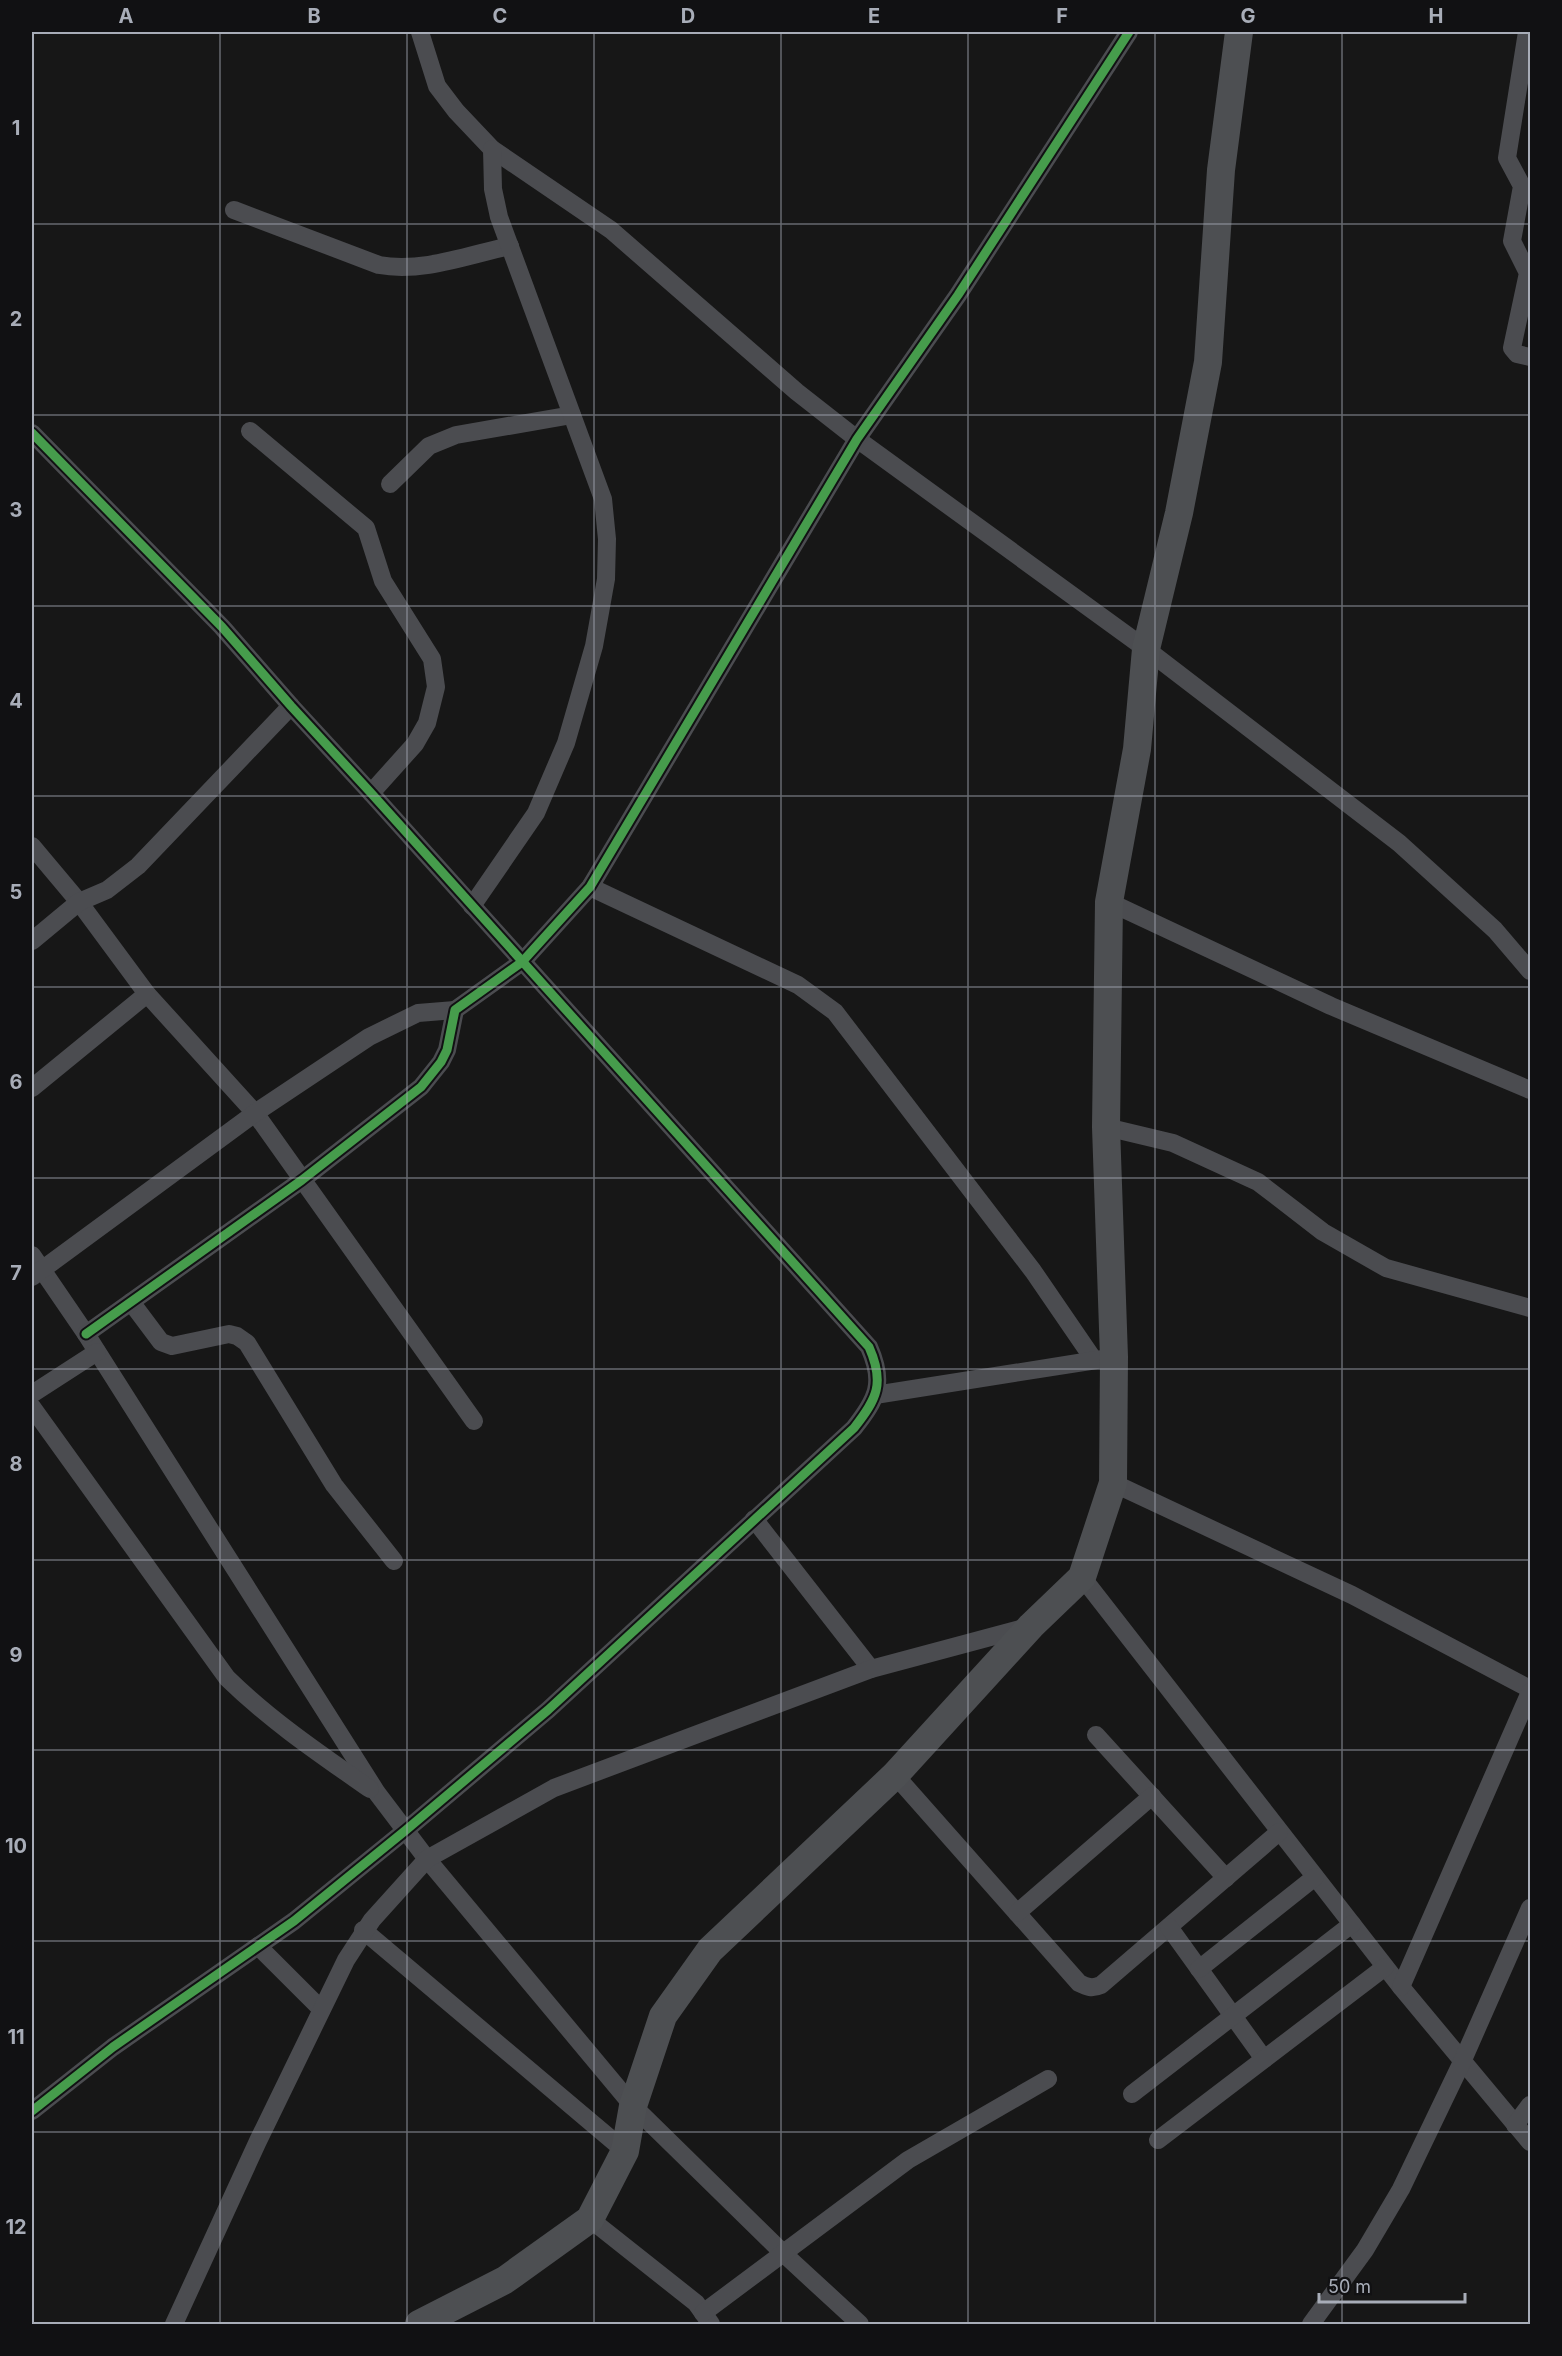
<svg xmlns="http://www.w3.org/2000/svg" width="1562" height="2356" viewBox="0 0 1562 2356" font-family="Inter,sans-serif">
<rect width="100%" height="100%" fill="#171717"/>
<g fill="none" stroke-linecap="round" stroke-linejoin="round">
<g stroke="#4b4c50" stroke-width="18">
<polyline points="420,32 437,86 456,111 492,149 611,230 797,392 857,439 1146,649 1399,843 1495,930 1530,971"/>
<polyline points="1527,32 1507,158 1522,186 1512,241 1528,273 1512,348 1517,354 1530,357"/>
<path d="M 234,210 L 379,265 C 422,273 468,255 510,246"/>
<polyline points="250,431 366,528 383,581 432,659 436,687 427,723 415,744 371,793"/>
<path d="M 32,433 L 222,627 L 291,706 L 371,793 L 869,1347 C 885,1383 877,1399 854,1428 L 548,1710 L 406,1830 L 294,1921 L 113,2047 L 32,2111"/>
<polyline points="390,484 429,446 456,435 572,415"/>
<polyline points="32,846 79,902 147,994 255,1113 474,1421"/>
<polyline points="590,887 798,985 835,1012 1033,1271 1094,1360"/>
<polyline points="1109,902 1331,1006 1530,1090"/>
<polyline points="472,906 536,813 566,743 594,646 606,579 607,539 603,499 499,217 493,189 492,149"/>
<polyline points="32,941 79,902 107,890 138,866 291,706"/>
<polyline points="32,1088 147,994"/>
<polyline points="1106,1127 1173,1143 1258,1182 1323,1232 1386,1268 1530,1308"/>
<polyline points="32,1255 86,1334 377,1793 427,1859 633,2106 784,2254 860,2324"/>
<polyline points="32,1277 255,1113 369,1037 418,1013 455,1010"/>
<polyline points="131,1302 161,1342 172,1346 229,1334 237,1336 247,1343 334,1485 394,1561"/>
<polyline points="86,1334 302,1180 421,1087 441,1062 447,1050 455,1010 522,962 590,887 857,439 958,295 1129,32"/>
<polyline points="32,1394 97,1352"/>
<polyline points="875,1395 1103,1359"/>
<path d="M 32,1407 L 227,1678 C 271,1721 320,1754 370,1789"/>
<polyline points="1113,1483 1352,1595 1530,1689"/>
<polyline points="754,1519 871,1669"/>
<polyline points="1082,1577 1401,1987 1530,2142"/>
<polyline points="1096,1735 1226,1878"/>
<path d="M 895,1775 L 1079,1983 C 1087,1987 1092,1989 1101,1985 L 1279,1832"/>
<polyline points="1017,1913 1152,1796"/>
<polyline points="1169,1927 1264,2059"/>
<polyline points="363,1930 625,2151"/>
<polyline points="258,1946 321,2009"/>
<polyline points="1199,1969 1315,1877"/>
<polyline points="1401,1987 1530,1692"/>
<polyline points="1132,2094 1352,1924"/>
<polyline points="1515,2125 1530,2105"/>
<polyline points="1158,2140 1385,1967"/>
<polyline points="590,2219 696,2303 711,2324"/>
<polyline points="703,2313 908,2160 1048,2079"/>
<polyline points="174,2324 258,2141 346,1960 372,1920 427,1859 554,1788 871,1669 1028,1627"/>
<polyline points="1311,2324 1365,2250 1401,2189 1462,2062 1530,1908"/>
</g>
<polyline stroke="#4d4f52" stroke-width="28" points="419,2324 505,2280 590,2219 625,2151 633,2106 663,2016 710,1950 895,1775 1031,1626 1082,1577 1113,1483 1114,1357 1106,1127 1109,902 1137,749 1146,649 1179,513 1208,362 1221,170 1239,32"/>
<g stroke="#111113" stroke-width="13">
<g id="cycleway">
<path d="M 32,433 L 222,627 L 291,706 L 371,793 L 869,1347 C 885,1383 877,1399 854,1428 L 548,1710 L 406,1830 L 294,1921 L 113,2047 L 32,2111"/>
<polyline points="86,1334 302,1180 421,1087 441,1062 447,1050 455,1010 522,962 590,887 857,439 958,295 1129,32"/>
</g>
</g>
<use href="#cycleway" stroke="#469c4c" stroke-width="9"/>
</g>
<path fill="none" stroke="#a8adb8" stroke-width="1.5" stroke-opacity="0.55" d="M 220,32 L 220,2324M 407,32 L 407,2324M 594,32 L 594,2324M 781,32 L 781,2324M 968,32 L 968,2324M 1155,32 L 1155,2324M 1342,32 L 1342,2324M 32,224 L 1530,224M 32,415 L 1530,415M 32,606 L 1530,606M 32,796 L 1530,796M 32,987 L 1530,987M 32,1178 L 1530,1178M 32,1369 L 1530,1369M 32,1560 L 1530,1560M 32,1750 L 1530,1750M 32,1941 L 1530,1941M 32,2132 L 1530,2132"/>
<rect width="1562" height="2356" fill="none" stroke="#111113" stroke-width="66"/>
<path d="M1319 2293v9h146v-9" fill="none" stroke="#a8adb8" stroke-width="3"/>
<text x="1328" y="2293" font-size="18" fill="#a8adb8" stroke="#111113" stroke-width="4.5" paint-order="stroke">50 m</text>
<rect x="33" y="33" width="1496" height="2290" fill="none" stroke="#a8adb8" stroke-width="2"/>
<g font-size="20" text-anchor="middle" font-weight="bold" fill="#a8adb8">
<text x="126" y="23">A</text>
<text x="314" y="23">B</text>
<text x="500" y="23">C</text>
<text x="688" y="23">D</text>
<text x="874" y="23">E</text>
<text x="1062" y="23">F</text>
<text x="1248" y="23">G</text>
<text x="1436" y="23">H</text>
<text x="16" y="135">1</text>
<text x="16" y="326">2</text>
<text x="16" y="517">3</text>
<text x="16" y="708">4</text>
<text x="16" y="899">5</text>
<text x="16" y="1089">6</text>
<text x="16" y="1280">7</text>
<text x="16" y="1471">8</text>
<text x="16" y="1662">9</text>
<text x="16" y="1853">10</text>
<text x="16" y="2044">11</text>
<text x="16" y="2234">12</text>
</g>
</svg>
